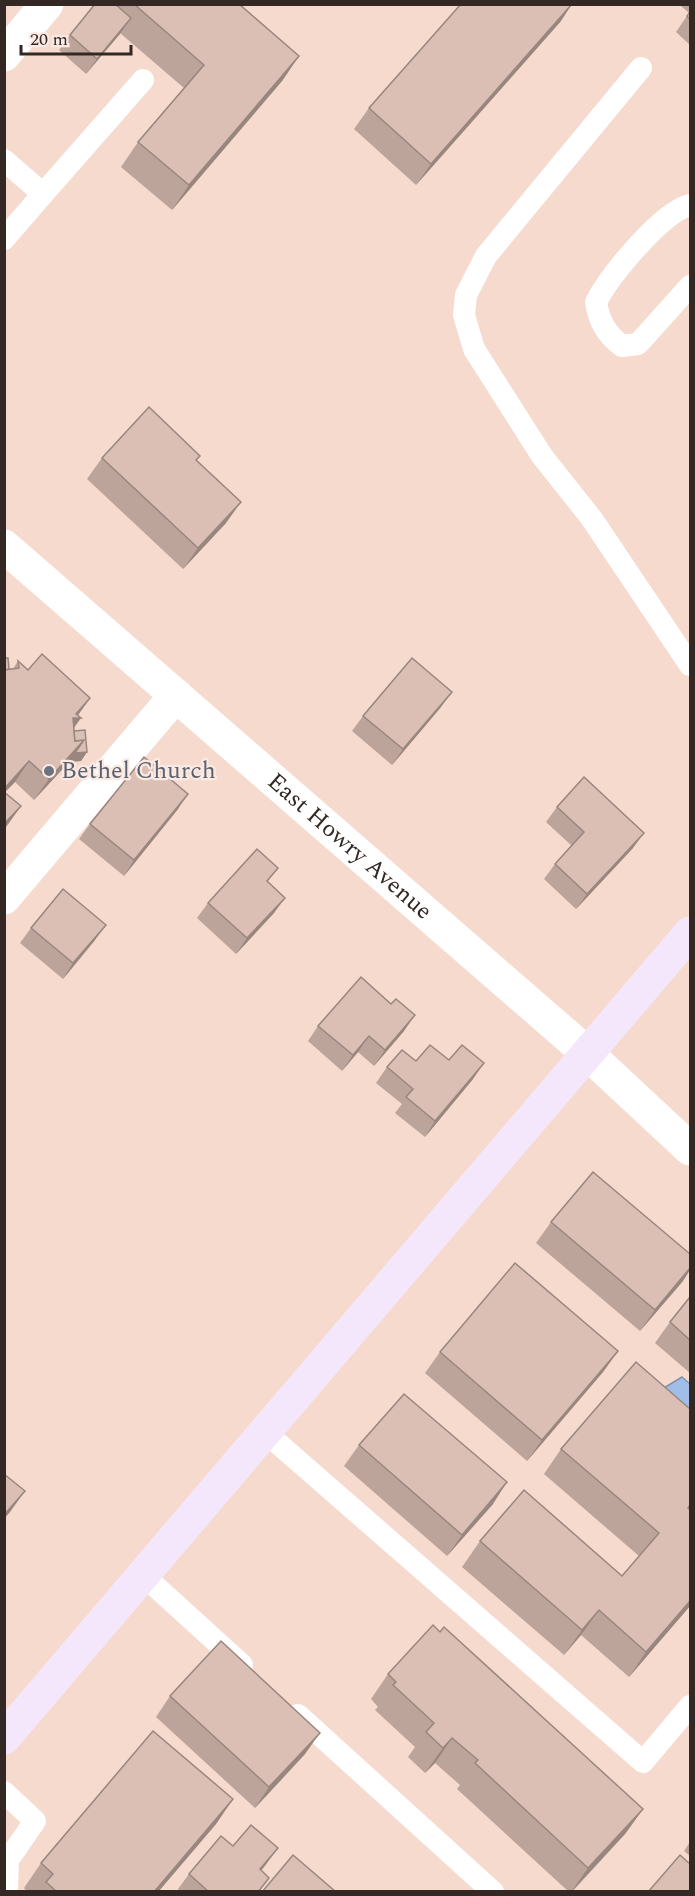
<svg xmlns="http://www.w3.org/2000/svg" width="695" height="1896" viewBox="0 0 695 1896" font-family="Spectral,serif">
<rect width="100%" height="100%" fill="#f6dace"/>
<polygon fill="#a1bee9" stroke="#8091ae" stroke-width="1.5" points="682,1377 690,1384 690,1431 662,1389"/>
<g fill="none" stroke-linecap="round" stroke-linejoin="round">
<g stroke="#fff" stroke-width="22">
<polyline points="641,68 486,256 466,295 464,315 474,349 542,456 592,519 690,665"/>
<polyline points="4,160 43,194 143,80"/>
<path d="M 690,205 C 662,212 610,275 596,302 C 599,321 606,334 622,346 L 638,344 L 690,286"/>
<polyline points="4,239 43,194"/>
<polyline points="265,1432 643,1762 690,1706"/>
<polyline points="143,1575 242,1665"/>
<polyline points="298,1715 493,1892"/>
<polyline points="4,1792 35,1821 8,1860 7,1892"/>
</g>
<polyline stroke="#fff" stroke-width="33" points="4,898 176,695"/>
<g stroke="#fff" stroke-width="33">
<polyline points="4,55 47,4"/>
<path id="s1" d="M 4,546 L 587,1053 L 690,1149"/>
</g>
<polyline stroke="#f4e7fc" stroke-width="33" points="4,1738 690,933"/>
</g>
<g fill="#bca49b">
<polygon points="95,4 239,4 299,56 282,81 172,210 121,167 138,142 184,88 120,33 86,74 59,50 70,35"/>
<polygon points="679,4 690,4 690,45 676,32 689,13"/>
<polygon points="561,21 416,185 354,129 369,108"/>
<polygon points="102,458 197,461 226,523 183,569 87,479"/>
<polygon points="4,658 9,669 13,669 18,661 28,670 90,698 78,715 74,728 74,731 87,752 81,761 69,762 34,800 15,782 5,792 21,806 4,829"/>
<polygon points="441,707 392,765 352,731 363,716"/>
<polygon points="557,807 633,848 576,909 544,879 555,864 572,846 546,822"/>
<polygon points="178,809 124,876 79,839 90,824"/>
<polygon points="208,903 274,913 236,954 197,918"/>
<polygon points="31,928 95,940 63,979 20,943"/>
<polygon points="318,1026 404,1031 374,1066 358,1052 342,1071 308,1041"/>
<polygon points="449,1060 473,1079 425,1137 395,1113 402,1104 376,1083 387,1067 416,1061"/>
<polygon points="551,1222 683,1281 640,1331 536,1243"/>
<polygon points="690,1297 690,1373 655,1343 670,1322"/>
<polygon points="618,1351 603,1372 527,1461 425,1373 440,1352"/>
<polygon points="690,1409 690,1606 629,1677 581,1635 564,1655 462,1567 480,1541 622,1576 639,1556 544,1474 561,1449"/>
<polygon points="359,1445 493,1504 447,1556 344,1466"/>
<polygon points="388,1674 643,1809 625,1834 572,1892 569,1892 457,1789 460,1785 435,1763 425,1773 408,1757 415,1747 375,1710 378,1707 371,1699"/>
<polygon points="170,1696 305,1754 255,1808 156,1717"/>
<polygon points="233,1799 216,1824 158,1892 27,1892 24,1888 41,1863"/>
<polygon points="690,1842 690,1856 684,1851"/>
<polygon points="233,1846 267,1863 261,1871 260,1892 180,1892 178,1889 189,1874"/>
</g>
<g fill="#99867e">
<polygon points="572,4 561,21 416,185 431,164"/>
<polygon points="131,18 120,34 86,74 97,59"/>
<polygon points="299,56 282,81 172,210 189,185"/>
<polygon points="241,502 226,523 183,569 198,548"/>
<polygon points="452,692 441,707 392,765 403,749"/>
<polygon points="90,698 76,718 81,718 66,739 64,732 76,714"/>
<polygon points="84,740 87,752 81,761 69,762 34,800 49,779"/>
<polygon points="29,761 15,782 4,793 4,789"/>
<polygon points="188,794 178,809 124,876 134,860"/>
<polygon points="21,806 6,827 4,829 4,824"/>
<polygon points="644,833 633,848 576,909 587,894"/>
<polygon points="285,898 274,913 236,954 247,938"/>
<polygon points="106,925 95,940 63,979 73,963"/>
<polygon points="415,1015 404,1031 374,1066 385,1050"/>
<polygon points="369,1036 358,1052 342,1071 353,1055"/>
<polygon points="484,1063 473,1079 425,1137 435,1121"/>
<polygon points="690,1268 690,1270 683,1281 640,1331 655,1310"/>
<polygon points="618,1351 603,1372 527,1461 542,1440"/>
<polygon points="507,1482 493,1504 447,1556 462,1535"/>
<polygon points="25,1491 10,1512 4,1519 4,1515"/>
<polygon points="690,1601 690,1606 629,1677 646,1652"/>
<polygon points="599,1610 581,1635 564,1655 582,1630"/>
<polygon points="320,1733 305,1754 255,1808 269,1787"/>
<polygon points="452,1738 435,1763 425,1773 443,1748"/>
<polygon points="233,1799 216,1824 158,1892 154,1892"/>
<polygon points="643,1809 625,1834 571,1892 588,1868"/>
<polygon points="278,1848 267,1863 249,1885 260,1869"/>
</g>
<g fill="#dbbfb4" stroke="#99867e" stroke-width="1.5">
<polygon points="95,4 115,4 131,18 97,59 70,35"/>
<polygon points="134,4 239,4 299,56 189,185 138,142 204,65"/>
<polygon points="461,4 572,4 431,164 369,108"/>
<polygon points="690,12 690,20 687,16"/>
<polygon points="149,407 200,456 196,460 241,502 198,548 102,458"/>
<polygon points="42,654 90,698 76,714 81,718 73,718 75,741 84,740 49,779 29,761 4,789 4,670 19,668 18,661 28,670"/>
<polygon points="4,658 8,658 9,669 4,670"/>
<polygon points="412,658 452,692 403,749 363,716"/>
<polygon points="85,730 87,752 75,753 84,740 75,741 74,731"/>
<polygon points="144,757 188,794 134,860 90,824"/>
<polygon points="584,777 644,833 587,894 555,864 584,832 557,807"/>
<polygon points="4,792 21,806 4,824"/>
<polygon points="257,849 278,868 267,881 285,898 247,938 208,903"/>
<polygon points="63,889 106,925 73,963 31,928"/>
<polygon points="361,977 391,1004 396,999 415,1015 385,1050 369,1036 353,1055 318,1026"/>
<polygon points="430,1045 449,1060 462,1045 484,1063 435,1121 406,1097 413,1089 387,1067 402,1050 416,1061"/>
<polygon points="593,1172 690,1254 690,1268 655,1310 551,1222"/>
<polygon points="515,1263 618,1351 542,1440 440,1352"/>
<polygon points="690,1297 690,1340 670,1322"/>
<polygon points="636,1362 690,1409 690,1505 688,1508 690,1510 690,1601 646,1652 599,1610 582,1630 480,1541 524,1490 622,1576 659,1533 561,1449"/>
<polygon points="404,1394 507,1482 462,1535 359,1445"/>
<polygon points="4,1474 25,1491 4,1515"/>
<polygon points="433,1625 440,1632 444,1627 643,1809 588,1868 475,1763 478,1760 452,1738 443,1748 426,1732 434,1723 393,1685 396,1682 388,1674"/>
<polygon points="221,1641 320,1733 269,1787 170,1696"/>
<polygon points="153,1731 233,1799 154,1892 57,1892 46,1882 53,1874 41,1863"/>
<polygon points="251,1825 278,1848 260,1869 269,1878 258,1892 209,1892 189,1874 221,1836 233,1846"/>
<polygon points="293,1855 336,1892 262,1892"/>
<polygon points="680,1855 690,1864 690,1892 648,1892"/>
</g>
<circle fill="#6b7280" stroke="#fbeae3" stroke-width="2" cx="49" cy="771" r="6"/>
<g text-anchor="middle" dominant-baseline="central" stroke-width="4.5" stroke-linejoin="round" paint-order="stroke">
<g font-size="24" fill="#5b616d" stroke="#fbeae3" text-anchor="start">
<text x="61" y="771">Bethel Church</text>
</g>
<g font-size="24" fill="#332824" stroke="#fbeae3">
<text stroke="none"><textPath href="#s1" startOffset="458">East Howry Avenue</textPath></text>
</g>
</g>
<rect width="695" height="1896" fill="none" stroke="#332824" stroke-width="12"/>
<path d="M21 45v9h110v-9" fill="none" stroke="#332824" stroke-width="3"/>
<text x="30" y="45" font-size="18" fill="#332824" stroke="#fbeae3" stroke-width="4.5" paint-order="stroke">20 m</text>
</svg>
